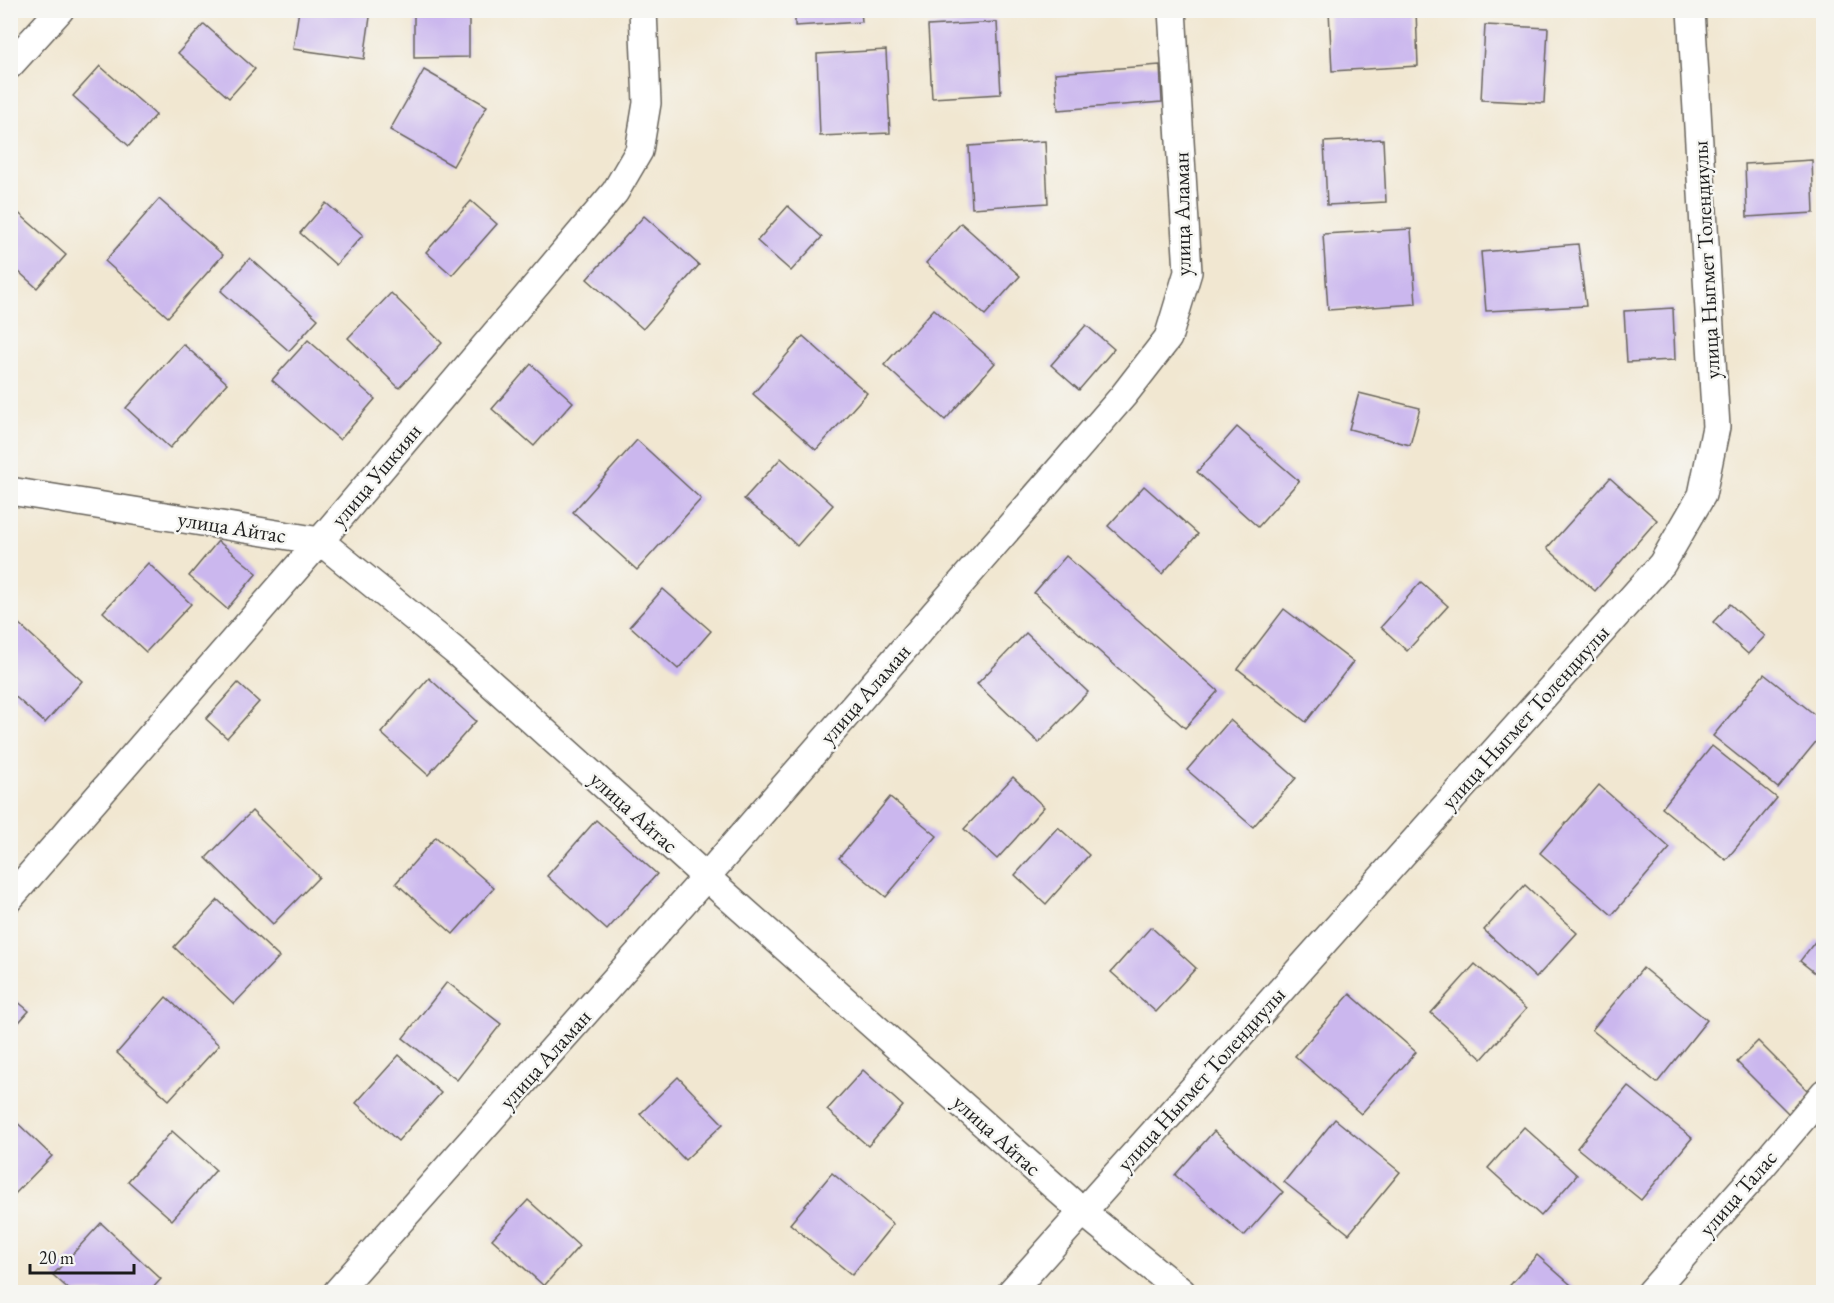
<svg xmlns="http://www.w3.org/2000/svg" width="1834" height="1303" viewBox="0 0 1834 1303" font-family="'EB Garamond',serif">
<rect width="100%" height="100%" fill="#f6f6f2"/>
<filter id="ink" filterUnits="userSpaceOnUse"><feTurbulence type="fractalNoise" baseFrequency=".0167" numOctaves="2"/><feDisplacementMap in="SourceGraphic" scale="12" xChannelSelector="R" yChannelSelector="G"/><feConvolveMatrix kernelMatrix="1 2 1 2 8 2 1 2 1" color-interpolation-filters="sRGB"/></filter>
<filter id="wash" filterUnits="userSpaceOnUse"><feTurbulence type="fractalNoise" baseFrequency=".008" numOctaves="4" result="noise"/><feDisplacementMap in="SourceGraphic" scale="24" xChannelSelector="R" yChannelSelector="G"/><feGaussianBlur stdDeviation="1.35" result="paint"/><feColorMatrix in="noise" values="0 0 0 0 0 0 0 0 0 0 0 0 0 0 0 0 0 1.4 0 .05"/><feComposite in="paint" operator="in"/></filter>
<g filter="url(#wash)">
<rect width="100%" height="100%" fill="#f1e7d1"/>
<g id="blocks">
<g fill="#cbb7ee">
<polygon points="299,10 371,10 364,59 293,49"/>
<polygon points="414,10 469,10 469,57 414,58"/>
<polygon points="795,10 861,10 862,22 795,26"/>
<polygon points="1329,10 1416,10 1418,66 1332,71"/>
<polygon points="997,22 1001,94 932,98 928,26"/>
<polygon points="204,24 255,69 229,98 178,53"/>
<polygon points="1485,25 1548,28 1544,103 1481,100"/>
<polygon points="886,50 890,133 820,136 817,54"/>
<polygon points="1160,65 1162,102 1058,110 1055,73"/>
<polygon points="100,66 156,115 129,146 73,96"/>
<polygon points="424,70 487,106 453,166 390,130"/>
<polygon points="1383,139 1386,202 1327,205 1324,142"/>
<polygon points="1045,141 1048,203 972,208 969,146"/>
<polygon points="1812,160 1814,213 1747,217 1745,164"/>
<polygon points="159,199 223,255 168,317 105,261"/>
<polygon points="471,201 497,224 452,275 426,252"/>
<polygon points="326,203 363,235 336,265 300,233"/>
<polygon points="788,206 822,237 791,271 757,241"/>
<polygon points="14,209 66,255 37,288 10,264 10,213"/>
<polygon points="644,216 699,265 643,329 587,279"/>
<polygon points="961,223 1020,276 985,315 926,263"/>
<polygon points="1411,229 1416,304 1328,310 1323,234"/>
<polygon points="1578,244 1586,306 1486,311 1481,252"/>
<polygon points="250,258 318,319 289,351 221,291"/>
<polygon points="391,293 442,343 399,388 348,338"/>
<polygon points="1673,308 1675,360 1627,362 1624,311"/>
<polygon points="934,309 995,363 945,420 884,365"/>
<polygon points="1086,325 1114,349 1079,390 1051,365"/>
<polygon points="803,336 867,393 816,450 753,394"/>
<polygon points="308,340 375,399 340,440 272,380"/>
<polygon points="183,344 227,383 170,448 126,408"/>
<polygon points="531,364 573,402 534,446 492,409"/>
<polygon points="1359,393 1420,408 1410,445 1349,429"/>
<polygon points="1237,427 1299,481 1258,527 1197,472"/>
<polygon points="637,440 701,499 637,570 573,512"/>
<polygon points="781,458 833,505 797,546 771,521 744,499"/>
<polygon points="1610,478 1657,520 1595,591 1547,548"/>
<polygon points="1144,486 1198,534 1162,574 1108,526"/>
<polygon points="218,541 257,573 227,609 189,576"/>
<polygon points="1066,556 1218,691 1185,728 1034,593"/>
<polygon points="148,563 191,604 146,652 103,612"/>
<polygon points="1421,582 1448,606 1407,651 1381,627"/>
<polygon points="663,589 711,631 678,669 630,626"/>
<polygon points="1730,604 1765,636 1748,654 1713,622"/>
<polygon points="1284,609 1353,662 1306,722 1238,669"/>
<polygon points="18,623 82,681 45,723 10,692 10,631"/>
<polygon points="1026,633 1088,692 1039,743 977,684"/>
<polygon points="1764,674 1824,722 1824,732 1778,788 1713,736"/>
<polygon points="429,678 476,721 428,775 381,733"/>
<polygon points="238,683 259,702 227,738 206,719"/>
<polygon points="1230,720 1296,778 1253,827 1187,770"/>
<polygon points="1712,746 1777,798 1726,860 1662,808"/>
<polygon points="1013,777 1044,807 997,859 964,829"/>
<polygon points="1599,785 1670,848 1612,915 1540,853"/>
<polygon points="890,797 937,836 886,897 839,858"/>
<polygon points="252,811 319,877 273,924 206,858"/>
<polygon points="596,820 657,874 607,930 547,876"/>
<polygon points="1058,827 1089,855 1046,904 1015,875"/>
<polygon points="436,837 494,888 453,934 396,883"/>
<polygon points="1525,885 1577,933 1536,978 1484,930"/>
<polygon points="218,900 279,957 234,1004 174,947"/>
<polygon points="1151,927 1196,968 1156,1012 1111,972"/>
<polygon points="1817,939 1824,945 1824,980 1800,961"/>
<polygon points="1475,964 1526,1009 1482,1059 1431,1013"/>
<polygon points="1643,968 1707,1020 1657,1083 1592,1030"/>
<polygon points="447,982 501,1024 457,1080 403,1038"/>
<polygon points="1350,994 1416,1052 1361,1114 1295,1056"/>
<polygon points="10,995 29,1011 10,1032"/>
<polygon points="166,997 219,1045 169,1100 117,1053"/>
<polygon points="1758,1041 1810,1093 1789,1114 1737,1062"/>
<polygon points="399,1055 441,1093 398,1141 356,1103"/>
<polygon points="863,1070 903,1106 868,1146 827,1110"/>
<polygon points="678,1077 723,1124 685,1160 640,1114"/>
<polygon points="1628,1086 1692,1138 1641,1200 1577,1148"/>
<polygon points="10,1116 52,1156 10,1199"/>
<polygon points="1335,1119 1400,1172 1349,1234 1284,1182"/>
<polygon points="1524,1127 1577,1175 1541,1216 1488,1168"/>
<polygon points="172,1131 216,1170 172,1220 128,1181"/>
<polygon points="1214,1131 1283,1192 1244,1236 1175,1175"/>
<polygon points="832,1173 893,1224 852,1275 790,1224"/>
<polygon points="528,1200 579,1246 544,1286 492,1239"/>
<polygon points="101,1223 161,1279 149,1292 72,1292 53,1275"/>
<polygon points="1537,1255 1579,1292 1504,1292"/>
</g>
</g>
</g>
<g filter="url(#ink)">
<use href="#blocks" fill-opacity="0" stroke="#67635b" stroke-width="1.5"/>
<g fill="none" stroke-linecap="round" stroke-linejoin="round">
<g stroke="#67635b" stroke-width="30">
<g id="street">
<polyline points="10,65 60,10"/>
<polyline points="10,491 320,541 456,652 706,877 1083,1212 1182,1292"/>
<polyline points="10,898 320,541 615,192 639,151 647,103 643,10"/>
<polyline points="337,1292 706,877 1123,396 1168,338 1188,272 1172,10"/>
<polyline points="1011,1292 1662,564 1702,495 1716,427 1691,10"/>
<polyline points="1651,1292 1747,1184 1824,1093"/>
</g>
</g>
<use href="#street" stroke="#fff" stroke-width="27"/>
</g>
</g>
<g text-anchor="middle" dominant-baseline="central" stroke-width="5" stroke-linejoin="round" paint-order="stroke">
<g font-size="22" fill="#1c1c1c" stroke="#f6f6f2">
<text transform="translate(1182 214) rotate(-91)">улица Аламан</text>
<text transform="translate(1706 260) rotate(-93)">улица Ныгмет Толендиулы</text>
<text transform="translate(376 475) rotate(-50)">улица Ушкиян</text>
<text transform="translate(232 527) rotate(9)">улица Айтас</text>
<text transform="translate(865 694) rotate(-49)">улица Аламан</text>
<text transform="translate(1525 717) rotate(-48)">улица Ныгмет Толендиулы</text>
<text transform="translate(634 812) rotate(42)">улица Айтас</text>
<text transform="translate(545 1059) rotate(-48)">улица Аламан</text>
<text transform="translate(1201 1079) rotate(-48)">улица Ныгмет Толендиулы</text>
<text transform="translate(997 1135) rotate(42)">улица Айтас</text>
<text transform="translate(1738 1193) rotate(-49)">улица Талас</text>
</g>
</g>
<rect width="1834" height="1303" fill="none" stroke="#f6f6f2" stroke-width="36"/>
<path d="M30 1264v9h104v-9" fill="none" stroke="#1c1c1c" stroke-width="3"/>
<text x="39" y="1264" font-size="18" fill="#1c1c1c" stroke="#f6f6f2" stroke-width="4.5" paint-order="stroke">20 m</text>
</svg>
